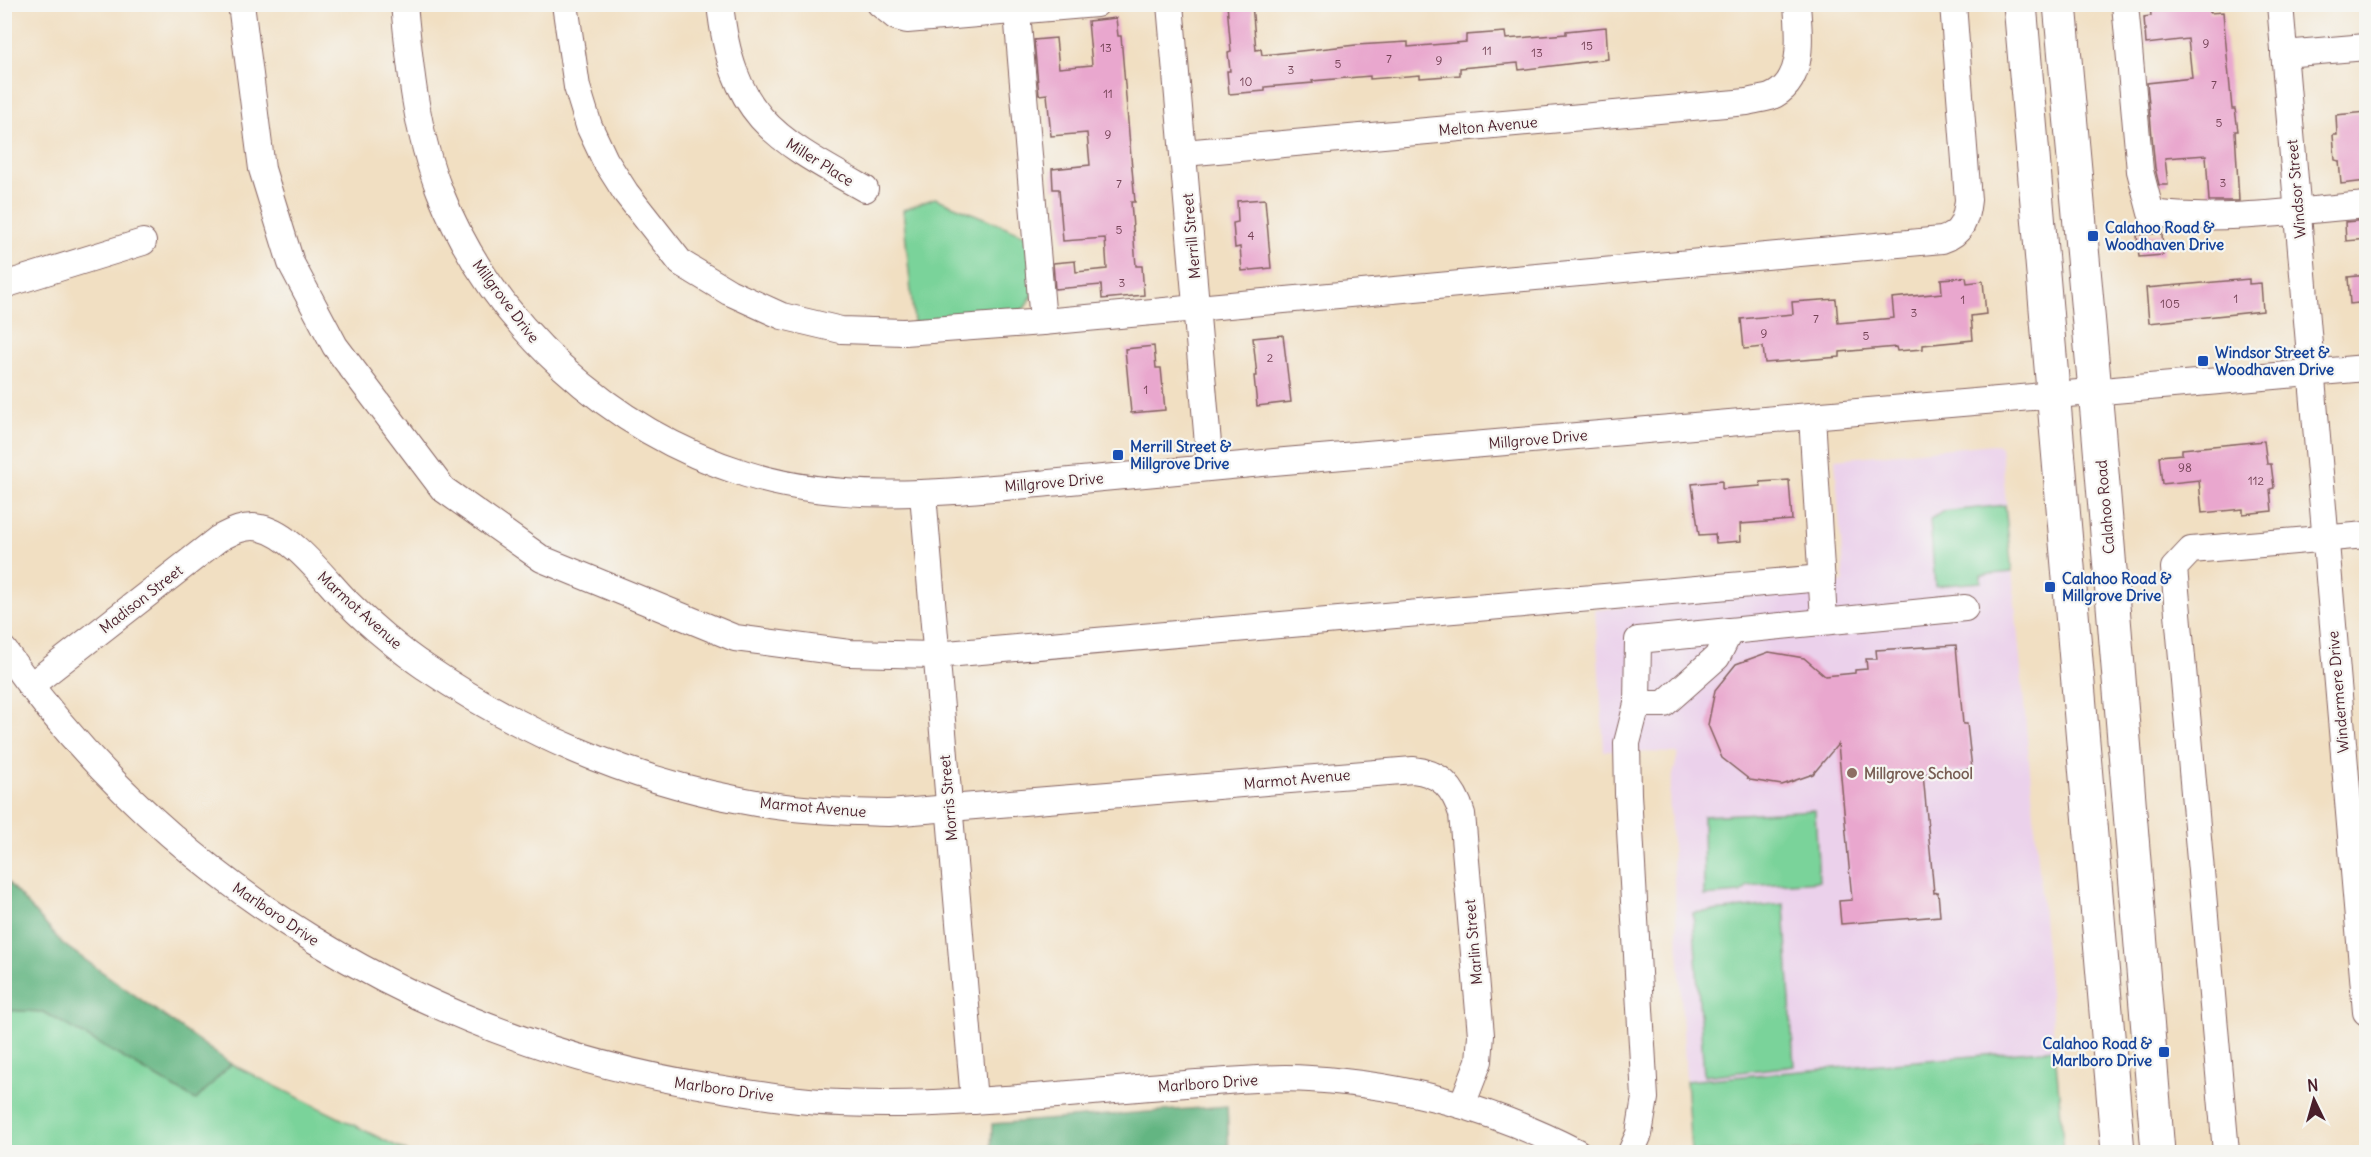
<svg xmlns="http://www.w3.org/2000/svg" width="2371" height="1157" viewBox="0 0 2371 1157" font-family="Delius,sans-serif">
<rect width="100%" height="100%" fill="#f6f6f2"/>
<filter id="ink" filterUnits="userSpaceOnUse"><feTurbulence type="fractalNoise" baseFrequency=".0167" numOctaves="2"/><feDisplacementMap in="SourceGraphic" scale="12" xChannelSelector="R" yChannelSelector="G"/><feConvolveMatrix kernelMatrix="1 2 1 2 8 2 1 2 1" color-interpolation-filters="sRGB"/></filter>
<filter id="wash" filterUnits="userSpaceOnUse"><feTurbulence type="fractalNoise" baseFrequency=".008" numOctaves="4" result="noise"/><feDisplacementMap in="SourceGraphic" scale="24" xChannelSelector="R" yChannelSelector="G"/><feGaussianBlur stdDeviation="1.35" result="paint"/><feColorMatrix in="noise" values="0 0 0 0 0 0 0 0 0 0 0 0 0 0 0 0 0 1.4 0 .05"/><feComposite in="paint" operator="in"/></filter>
<g filter="url(#wash)">
<rect width="100%" height="100%" fill="#f1dfc2"/>
<polygon fill="#ebd1eb" points="1993,444 2001,447 2055,1049 1686,1081 1669,793 1678,753 1604,751 1595,610 1844,583 1835,459"/>
<g fill="#7ad39a" stroke="#627962" stroke-width="1.5">
<polygon points="935,198 1028,236 1033,294 1024,309 1011,314 914,323 903,210"/>
<polygon points="2005,505 2012,572 1981,575 1981,582 1935,586 1930,520 1942,512"/>
<polygon points="1815,810 1819,881 1748,886 1741,893 1704,896 1703,816"/>
<polygon points="1784,904 1794,1066 1704,1076 1693,913"/>
<polygon points="5,1010 44,1012 195,1099 231,1064 408,1152 5,1152"/>
<polygon points="2055,1049 2064,1152 1691,1152 1686,1081"/>
</g>
<g fill="#63b582" stroke="#566a56" stroke-width="1.5">
<polygon points="5,879 63,944 231,1064 196,1100 44,1012 5,1010"/>
<polygon points="1227,1106 1229,1152 991,1152 992,1124"/>
</g>
<g id="blocks">
<g fill="#e9a7ce">
<polygon points="1227,4 1252,4 1256,50 1261,49 1262,55 1356,45 1408,42 1408,47 1466,42 1466,35 1505,32 1506,39 1566,34 1566,31 1606,27 1608,59 1519,70 1518,63 1460,68 1460,75 1420,78 1420,75 1370,79 1370,76 1312,81 1313,83 1265,87 1265,91 1229,94 1227,71 1230,71 1228,53 1231,52"/>
<polygon points="2150,4 2210,4 2210,13 2223,12 2232,109 2235,109 2238,131 2235,131 2239,201 2209,201 2206,155 2165,158 2168,185 2159,185 2155,168 2147,83 2192,78 2188,39 2146,44 2144,17 2151,16"/>
<polygon points="1116,18 1118,36 1121,36 1130,146 1135,202 1131,202 1136,266 1142,266 1144,295 1102,299 1101,285 1055,289 1053,263 1075,261 1076,272 1107,269 1105,238 1063,241 1059,189 1053,189 1052,169 1090,165 1087,133 1051,136 1047,94 1039,95 1034,40 1056,38 1059,68 1092,65 1088,21"/>
<polygon points="2367,112 2367,181 2341,184 2339,161 2335,160 2333,135 2337,135 2336,115"/>
<polygon points="1265,199 1271,268 1242,271 1240,247 1235,248 1233,223 1238,222 1237,201"/>
<polygon points="2367,220 2367,239 2346,241 2345,222"/>
<polygon points="2162,233 2163,255 2139,257 2137,235"/>
<polygon points="2367,275 2367,302 2350,304 2348,277"/>
<polygon points="1966,277 1967,283 1983,281 1986,314 1971,316 1973,340 1923,345 1923,349 1897,351 1896,347 1840,352 1840,357 1765,363 1763,347 1744,349 1741,319 1793,314 1792,302 1836,299 1838,323 1894,318 1892,298 1942,293 1941,279"/>
<polygon points="2249,279 2249,284 2261,283 2263,311 2149,323 2146,288"/>
<polygon points="1283,335 1291,402 1257,406 1254,376 1257,376 1253,338"/>
<polygon points="1154,346 1156,368 1161,368 1165,410 1131,413 1125,349"/>
<polygon points="2264,441 2267,464 2271,464 2274,488 2270,489 2272,511 2243,514 2243,509 2202,513 2199,480 2162,484 2159,456 2182,454 2182,449"/>
<polygon points="1789,480 1792,520 1740,524 1741,541 1716,543 1715,534 1699,535 1692,484 1722,481 1722,489 1761,486 1760,482"/>
<polygon points="1956,645 1963,724 1967,724 1972,769 1923,774 1934,893 1938,892 1940,916 1841,924 1839,901 1852,900 1838,744 1813,774 1782,785 1750,780 1722,758 1708,725 1715,690 1736,664 1769,652 1804,658 1825,676 1855,673 1855,670 1867,669 1866,659 1877,659 1876,650"/>
</g>
</g>
</g>
<g filter="url(#ink)">
<use href="#blocks" fill-opacity="0" stroke="#846260" stroke-width="1.5"/>
<g fill="none" stroke-linecap="round" stroke-linejoin="round">
<g stroke="#846260" stroke-width="28">
<g id="minor">
<polyline points="241,4 262,169 291,263 335,346 443,489 542,559 735,638 849,653 935,655 1822,578"/>
<path d="M 404,4 C 410,68 416,132 440,192 C 493,325 610,431 746,474 C 845,505 948,492 1049,483 C 1128,475 1207,468 1285,461 C 1646,430 2006,400 2366,368"/>
<path d="M 565,4 L 577,87 L 589,126 L 605,160 L 626,193 L 681,263 L 729,292 L 782,316 L 841,330 L 904,332 L 1043,322 L 1942,240 C 1962,234 1966,219 1968,200 L 1953,4"/>
<path d="M 720,4 C 732,117 774,138 865,189"/>
<polyline points="880,4 896,17 907,20 1096,4"/>
<polyline points="1170,4 1210,467"/>
<path d="M 2125,4 L 2140,171 L 2151,213 C 2222,222 2295,211 2366,205"/>
<polyline points="2280,4 2366,1012"/>
<polyline points="1017,12 1043,322"/>
<polyline points="2284,54 2366,47"/>
<path d="M 1184,153 L 1747,102 C 1754,100 1763,99 1770,97 C 1806,82 1799,36 1797,4"/>
<polyline points="4,285 143,242"/>
<polyline points="1812,416 1824,620"/>
<polyline points="923,494 974,1101"/>
<path d="M 4,650 C 171,886 427,1041 711,1087 C 754,1094 798,1102 841,1103 C 884,1105 928,1104 971,1101 C 1047,1097 1122,1089 1197,1083 C 1234,1081 1273,1076 1310,1079 C 1406,1085 1491,1108 1577,1152"/>
<path d="M 30,686 L 218,539 C 231,532 246,524 261,528 C 293,535 326,581 349,604 C 369,624 402,652 425,667 C 520,732 628,779 740,800 C 789,810 839,812 889,813 L 1413,770 C 1441,773 1454,788 1462,814 L 1481,1035 L 1479,1061 L 1462,1105"/>
<polyline points="1637,704 1664,704 1717,657 1730,631"/>
<polyline points="1631,1152 1639,1134 1645,1098 1628,794 1627,743 1637,704 1638,640 1965,608"/>
<polyline points="2226,1152 2174,568 2191,550 2366,535"/>
</g>
</g>
<g stroke="#846260" stroke-width="35">
<g id="major">
<polyline points="2020,4 2118,1152"/>
<polyline points="2060,4 2098,424 2158,1152"/>
</g>
</g>
<use href="#minor" stroke="#fff" stroke-width="26"/>
<use href="#major" stroke="#fff" stroke-width="33"/>
</g>
</g>
<g fill="#1a4fb4" stroke="#f6f6f2" stroke-width="2">
<rect x="2087" y="230" width="12" height="12" rx="3"/>
<rect x="2197" y="355" width="12" height="12" rx="3"/>
<rect x="1112" y="449" width="12" height="12" rx="3"/>
<rect x="2044" y="581" width="12" height="12" rx="3"/>
<rect x="2158" y="1046" width="12" height="12" rx="3"/>
</g>
<circle fill="#8d6e63" stroke="#f6f6f2" stroke-width="2" cx="1852" cy="773" r="6"/>
<g text-anchor="middle" dominant-baseline="central" stroke-width="4.5" stroke-linejoin="round" paint-order="stroke">
<g font-size="12" fill="#724154">
<text x="2206" y="43">9</text>
<text x="1587" y="45">15</text>
<text x="1106" y="47">13</text>
<text x="1487" y="50">11</text>
<text x="1537" y="52">13</text>
<text x="1389" y="58">7</text>
<text x="1439" y="60">9</text>
<text x="1338" y="63">5</text>
<text x="1291" y="69">3</text>
<text x="1246" y="81">10</text>
<text x="2214" y="84">7</text>
<text x="1108" y="93">11</text>
<text x="2219" y="122">5</text>
<text x="1108" y="134">9</text>
<text x="2223" y="182">3</text>
<text x="1119" y="183">7</text>
<text x="1119" y="229">5</text>
<text x="1251" y="235">4</text>
<text x="1122" y="282">3</text>
<text x="2236" y="298">1</text>
<text x="1963" y="299">1</text>
<text x="2170" y="303">105</text>
<text x="1914" y="312">3</text>
<text x="1816" y="318">7</text>
<text x="1764" y="333">9</text>
<text x="1866" y="335">5</text>
<text x="1270" y="357">2</text>
<text x="1146" y="389">1</text>
<text x="2185" y="467">98</text>
<text x="2256" y="480">112</text>
</g>
<g font-size="15" fill="#4a1f2b" stroke="#f6f6f2">
<text transform="translate(1488 126) rotate(-5)">Melton Avenue</text>
<text transform="translate(820 162) rotate(32)">Miller Place</text>
<text transform="translate(2296 189) rotate(-95)">Windsor Street</text>
<text transform="translate(1191 236) rotate(-95)">Merrill Street</text>
<text transform="translate(506 301) rotate(53)">Millgrove Drive</text>
<text transform="translate(1538 439) rotate(-5)">Millgrove Drive</text>
<text transform="translate(1054 482) rotate(-5)">Millgrove Drive</text>
<text transform="translate(2105 507) rotate(-95)">Calahoo Road</text>
<text transform="translate(141 599) rotate(-38)">Madison Street</text>
<text transform="translate(360 610) rotate(42)">Marmot Avenue</text>
<text transform="translate(2338 692) rotate(-95)">Windermere Drive</text>
<text transform="translate(1297 779) rotate(-5)">Marmot Avenue</text>
<text transform="translate(948 798) rotate(-95)">Morris Street</text>
<text transform="translate(813 807) rotate(5)">Marmot Avenue</text>
<text transform="translate(276 914) rotate(34)">Marlboro Drive</text>
<text transform="translate(1473 942) rotate(-95)">Marlin Street</text>
<text transform="translate(1208 1083) rotate(-4)">Marlboro Drive</text>
<text transform="translate(724 1089) rotate(8)">Marlboro Drive</text>
</g>
<g font-size="15" font-weight="bold" fill="#164399" stroke="#f6f6f2" text-anchor="start">
<text x="2105" y="227">Calahoo Road &amp;<tspan x="2105" dy="17">Woodhaven Drive</tspan></text>
<text x="2215" y="352">Windsor Street &amp;<tspan x="2215" dy="17">Woodhaven Drive</tspan></text>
<text x="1130" y="446">Merrill Street &amp;<tspan x="1130" dy="17">Millgrove Drive</tspan></text>
<text x="2062" y="578">Calahoo Road &amp;<tspan x="2062" dy="17">Millgrove Drive</tspan></text>
<text x="2152" y="1043" text-anchor="end">Calahoo Road &amp;<tspan x="2152" dy="17">Marlboro Drive</tspan></text>
</g>
<g font-size="15" font-weight="bold" fill="#785e54" stroke="#f6f6f2" text-anchor="start">
<text x="1864" y="773">Millgrove School</text>
</g>
</g>
<rect width="2371" height="1157" fill="none" stroke="#f6f6f2" stroke-width="24"/>
<g transform="translate(2314 1100) rotate(355)" stroke="#f6f6f2" stroke-width="4.5" paint-order="stroke">
<path d="M0-4.5L10 22L0 15L-10 22Z" fill="#4a1f2b"/>
<text y="-9" font-size="16" font-weight="bold" text-anchor="middle" fill="#4a1f2b">N</text>
</g>
</svg>
